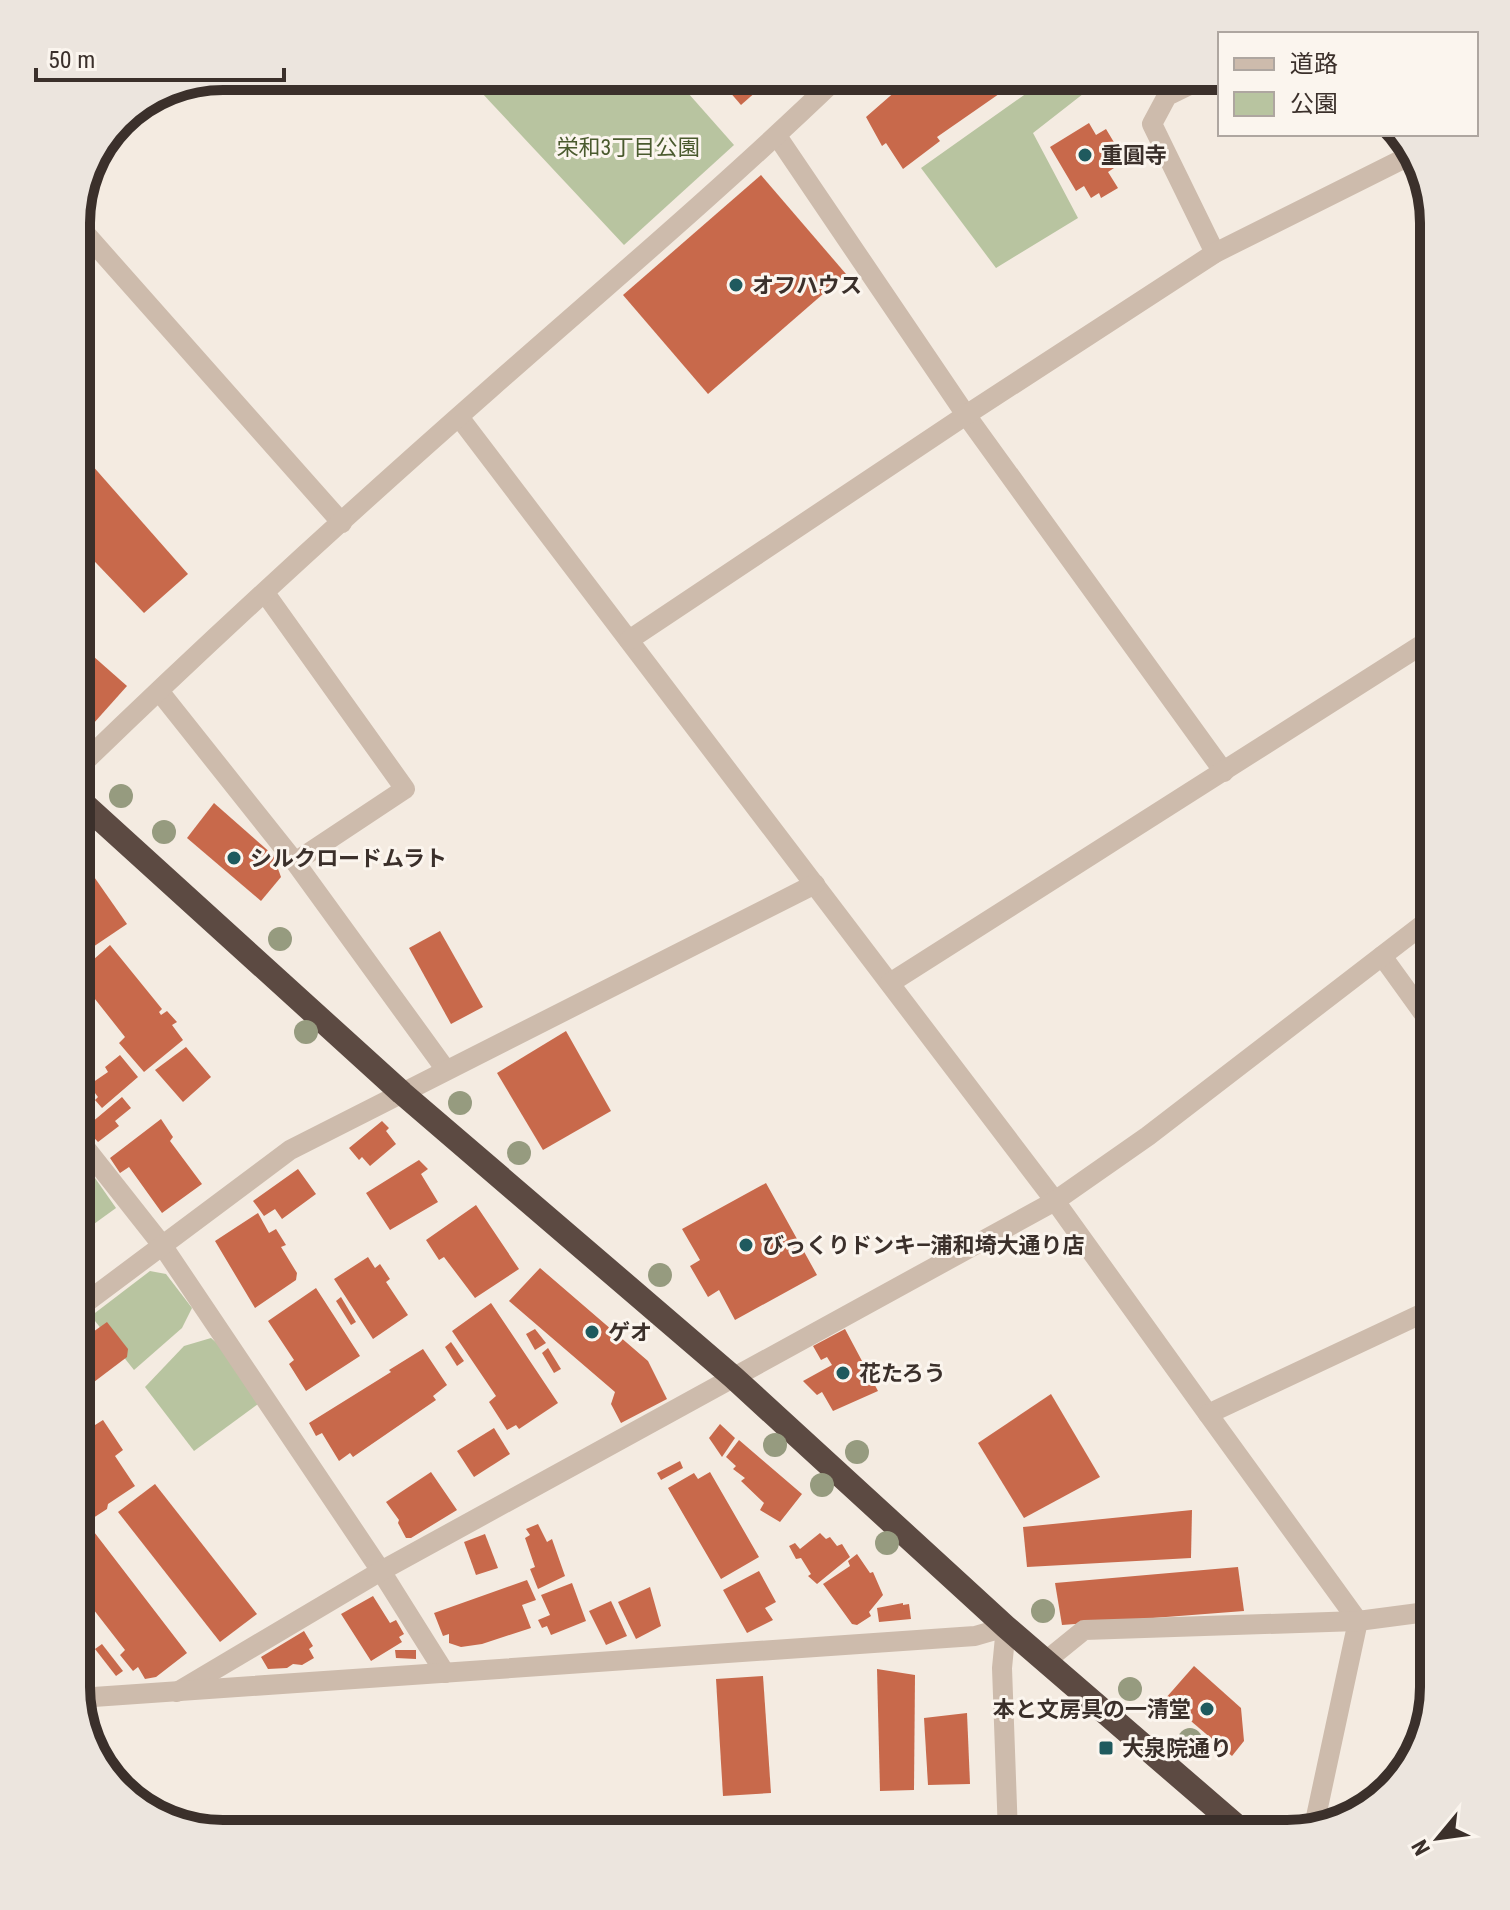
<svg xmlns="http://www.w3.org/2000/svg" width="1510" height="1910" viewBox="0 0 1510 1910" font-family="'Roboto Condensed','Noto Sans JP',sans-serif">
<rect width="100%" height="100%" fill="#f4ebe1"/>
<g fill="#b8c4a0">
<polygon points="466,76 673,76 734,145 624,245"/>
<polygon points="1051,76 1106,76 1033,133 1078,218 996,268 921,168"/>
<polygon points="76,1151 116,1208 76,1237"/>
<polygon points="150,1271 166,1274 192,1308 182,1328 134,1370 91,1316"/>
<polygon points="211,1338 219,1345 258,1404 194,1451 145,1387 184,1346"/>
</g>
<g fill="#c8694b">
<polygon points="716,76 774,76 741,105"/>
<polygon points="913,76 1025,76 937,137 940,141 903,169 886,143 882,146 866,117"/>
<polygon points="1089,123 1096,135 1106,129 1118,149 1110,153 1117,166 1108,172 1118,188 1101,198 1099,193 1091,198 1084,186 1076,191 1050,147"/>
<polygon points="761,175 846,274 708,394 623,295"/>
<polygon points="76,447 188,574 144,613 76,542"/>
<polygon points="76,641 127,686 76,743"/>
<polygon points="214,803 273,855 281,877 261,901 187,838"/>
<polygon points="76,851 127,924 87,951 76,935"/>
<polygon points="440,931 483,1007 451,1024 409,948"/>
<polygon points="110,945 162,1009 159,1012 161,1015 167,1011 177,1022 172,1025 183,1040 144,1072 119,1043 125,1037 76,975"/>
<polygon points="76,1031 95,1059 76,1073"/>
<polygon points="566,1031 611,1111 543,1150 497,1073"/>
<polygon points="186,1047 211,1077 183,1102 155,1070"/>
<polygon points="120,1055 138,1077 102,1108 95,1100 98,1097 89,1085 108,1072 105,1067"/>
<polygon points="122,1097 131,1108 115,1121 119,1126 98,1142 85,1128"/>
<polygon points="161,1119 173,1137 170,1141 202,1184 162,1213 129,1167 120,1173 110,1158"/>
<polygon points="382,1121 389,1128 386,1131 396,1144 370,1166 362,1157 359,1160 349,1148"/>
<polygon points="419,1160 428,1169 421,1174 438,1202 390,1230 366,1193"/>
<polygon points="298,1169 316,1194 282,1219 275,1209 264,1216 253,1201"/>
<polygon points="766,1183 817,1275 735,1320 719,1290 708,1297 690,1266 700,1260 682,1229"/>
<polygon points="476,1205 519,1269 475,1298 444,1257 439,1260 426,1240"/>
<polygon points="258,1213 269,1233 276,1229 286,1245 281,1247 297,1273 296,1280 255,1308 215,1241"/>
<polygon points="368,1257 375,1268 380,1264 390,1279 386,1282 408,1315 373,1339 334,1279"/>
<polygon points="540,1268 648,1361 667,1399 621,1423 611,1404 615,1392 509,1301"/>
<polygon points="316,1288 360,1356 306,1391 289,1364 294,1360 268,1321"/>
<polygon points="341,1297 356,1322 351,1325 336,1301"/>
<polygon points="491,1303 558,1403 519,1429 516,1425 507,1430 489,1402 496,1396 452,1331"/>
<polygon points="107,1322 128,1349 127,1357 86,1388 76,1374 76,1344"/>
<polygon points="535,1329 546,1343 535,1350 526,1334"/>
<polygon points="845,1329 878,1391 833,1411 822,1392 817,1395 803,1381 832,1365 827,1357 821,1360 813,1346"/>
<polygon points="451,1342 464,1361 457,1366 445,1347"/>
<polygon points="548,1348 561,1369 554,1373 542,1353"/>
<polygon points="423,1349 447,1385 433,1396 436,1400 353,1457 350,1453 339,1461 322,1433 316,1436 309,1423 391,1372 389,1370"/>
<polygon points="1051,1394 1100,1477 1024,1518 978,1443"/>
<polygon points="103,1420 123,1450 115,1456 135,1486 108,1504 107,1509 90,1520 76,1502 76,1437"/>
<polygon points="720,1424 735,1438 722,1457 709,1438"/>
<polygon points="494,1428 510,1454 474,1477 457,1451"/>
<polygon points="739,1440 802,1494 780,1522 760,1510 764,1503 741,1481 745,1478 733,1469 736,1466 726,1457"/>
<polygon points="680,1461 683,1468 661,1480 657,1473"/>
<polygon points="431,1472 457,1510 411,1538 406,1538 398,1523 399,1520 386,1502"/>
<polygon points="710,1472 759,1557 721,1579 668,1488 694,1473 698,1479"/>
<polygon points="155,1484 257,1614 220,1642 118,1512"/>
<polygon points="1192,1510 1191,1558 1027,1567 1023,1527"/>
<polygon points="538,1524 547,1542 552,1539 565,1576 538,1589 530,1569 535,1567 525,1538 530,1535 526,1529"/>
<polygon points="91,1528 187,1653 156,1677 145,1679 138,1667 133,1671 120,1655 125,1650 76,1587 76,1539"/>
<polygon points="820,1533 826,1539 830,1537 837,1546 842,1544 850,1557 817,1584 808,1576 811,1574 801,1558 796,1559 789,1546 795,1543 800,1549"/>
<polygon points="485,1534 498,1568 476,1575 464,1542"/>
<polygon points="857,1554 870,1573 873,1572 883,1595 869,1612 871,1616 857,1625 852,1624 823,1584 850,1566 848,1561"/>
<polygon points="1238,1567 1244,1611 1062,1625 1055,1583"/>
<polygon points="759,1571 776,1602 765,1608 773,1620 747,1633 723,1590"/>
<polygon points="527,1580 536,1600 522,1605 531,1628 482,1644 461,1647 449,1643 449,1634 443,1636 434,1613"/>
<polygon points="572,1583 586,1621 551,1635 547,1626 542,1628 538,1620 550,1615 541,1595"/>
<polygon points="650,1587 661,1626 636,1639 618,1602"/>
<polygon points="373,1596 390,1623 396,1620 404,1634 399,1637 402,1642 371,1661 341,1614"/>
<polygon points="611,1601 627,1636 606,1645 589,1611"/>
<polygon points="903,1603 903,1605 909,1604 911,1619 879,1622 877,1608"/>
<polygon points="76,1625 90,1640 87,1653 82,1657 94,1672 86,1678 76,1668"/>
<polygon points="304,1631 313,1646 309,1649 314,1658 302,1665 293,1664 287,1668 268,1669 261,1657"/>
<polygon points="102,1644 123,1671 116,1676 95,1649"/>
<polygon points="395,1650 416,1650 416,1659 396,1658"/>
<polygon points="1194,1666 1241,1708 1244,1741 1232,1756 1165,1699"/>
<polygon points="877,1669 915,1675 914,1790 880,1791"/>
<polygon points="763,1676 771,1793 723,1796 716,1679"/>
<polygon points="967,1713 970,1784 928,1785 924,1718"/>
</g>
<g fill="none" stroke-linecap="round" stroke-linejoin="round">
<g stroke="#cdbbac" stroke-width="20">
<polyline points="1208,76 1167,96 1152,124 1215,253"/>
<polyline points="777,136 966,415 1224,772"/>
<polyline points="76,223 342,523"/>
<polyline points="459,417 1055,1201 1208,1414 1434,1308"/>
<polyline points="265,593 405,789 295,862"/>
<polyline points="629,640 966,415 1215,253 1413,154"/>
<polyline points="159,691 295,862 446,1070"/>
<path d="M 76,770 C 211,639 350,512 491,388 C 608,285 727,184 839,76"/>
<polyline points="1382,956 1434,1028"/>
<polyline points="890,983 1434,637"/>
<polyline points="76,1136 162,1245 381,1571 445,1673"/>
<polyline points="76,1310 290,1150 815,884"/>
<polyline points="1208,1414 1358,1621 1314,1826"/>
<polyline points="1047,1660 1084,1630 1358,1621 1434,1611"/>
<polyline points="177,1692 381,1571 1055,1201 1148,1136 1434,916"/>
<polyline points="79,1698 975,1636 1006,1627 1002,1668 1008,1834"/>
</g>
<polyline stroke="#5c4a42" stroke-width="24" points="76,797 402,1093 733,1377 1006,1627 1246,1834"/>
</g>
<g fill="#969b7f">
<circle cx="121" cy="796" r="12"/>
<circle cx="164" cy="832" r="12"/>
<circle cx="280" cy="939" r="12"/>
<circle cx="306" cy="1032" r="12"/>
<circle cx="460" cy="1103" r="12"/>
<circle cx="519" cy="1153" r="12"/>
<circle cx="660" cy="1275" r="12"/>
<circle cx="775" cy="1445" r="12"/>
<circle cx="857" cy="1452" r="12"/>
<circle cx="822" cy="1485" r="12"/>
<circle cx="887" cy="1543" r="12"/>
<circle cx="1043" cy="1611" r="12"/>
<circle cx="1130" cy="1689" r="12"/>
<circle cx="1190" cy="1740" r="12"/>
</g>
<g fill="#1f5a5e" stroke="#fbf5ee" stroke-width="3">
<circle cx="1085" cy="155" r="8"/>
<circle cx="736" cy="285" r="8"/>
<circle cx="234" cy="858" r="8"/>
<circle cx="746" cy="1245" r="8"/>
<circle cx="592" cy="1332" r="8"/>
<circle cx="843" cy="1373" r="8"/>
<circle cx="1207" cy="1709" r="8"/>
<rect x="1098" y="1740" width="16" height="16" rx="4"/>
</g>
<g text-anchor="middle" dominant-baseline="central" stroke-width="6" stroke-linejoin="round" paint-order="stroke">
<g font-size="22" fill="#4a5a2e" stroke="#fbf5ee">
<text x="628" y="147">栄和3丁目公園</text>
</g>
<g font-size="22" font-weight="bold" fill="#3b302b" stroke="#fbf5ee" text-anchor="start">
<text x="1101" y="155">重圓寺</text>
<text x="752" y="285">オフハウス</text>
<text x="250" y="858">シルクロードムラト</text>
<text x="762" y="1245">びっくりドンキ―浦和埼大通り店</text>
<text x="608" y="1332">ゲオ</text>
<text x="859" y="1373">花たろう</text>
<text x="1191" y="1709" text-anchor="end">本と文房具の一清堂</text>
<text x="1122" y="1748">大泉院通り</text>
</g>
</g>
<path d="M0 0H1510V1910H0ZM223 90H1287A133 133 0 0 1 1420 223V1687A133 133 0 0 1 1287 1820H223A133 133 0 0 1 90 1687V223A133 133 0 0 1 223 90Z" fill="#ece5de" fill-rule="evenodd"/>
<path fill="none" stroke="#3b302b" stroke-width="10" d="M223 90H1287A133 133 0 0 1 1420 223V1687A133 133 0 0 1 1287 1820H223A133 133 0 0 1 90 1687V223A133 133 0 0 1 223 90Z"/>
<rect x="1218" y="32" width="260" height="104" fill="#fbf5ee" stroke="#aea6a0" stroke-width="2"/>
<rect x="1234" y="58" width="40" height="12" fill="#cdbbac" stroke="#aea6a0" stroke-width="2"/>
<text x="1290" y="72" font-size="24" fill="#3b302b">道路</text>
<rect x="1234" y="92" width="40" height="24" fill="#b8c4a0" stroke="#aea6a0" stroke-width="2"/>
<text x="1290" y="112" font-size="24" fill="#3b302b">公園</text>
<g transform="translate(1438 1838) rotate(241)" stroke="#fbf5ee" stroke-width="6" paint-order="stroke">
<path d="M0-6L14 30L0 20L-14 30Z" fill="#3b302b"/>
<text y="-12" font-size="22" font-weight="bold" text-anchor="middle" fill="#3b302b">N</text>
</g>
<path d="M36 68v12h248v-12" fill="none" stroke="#3b302b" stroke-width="4"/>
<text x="48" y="68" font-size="24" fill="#3b302b" stroke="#fbf5ee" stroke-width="6" paint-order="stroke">50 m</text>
</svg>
